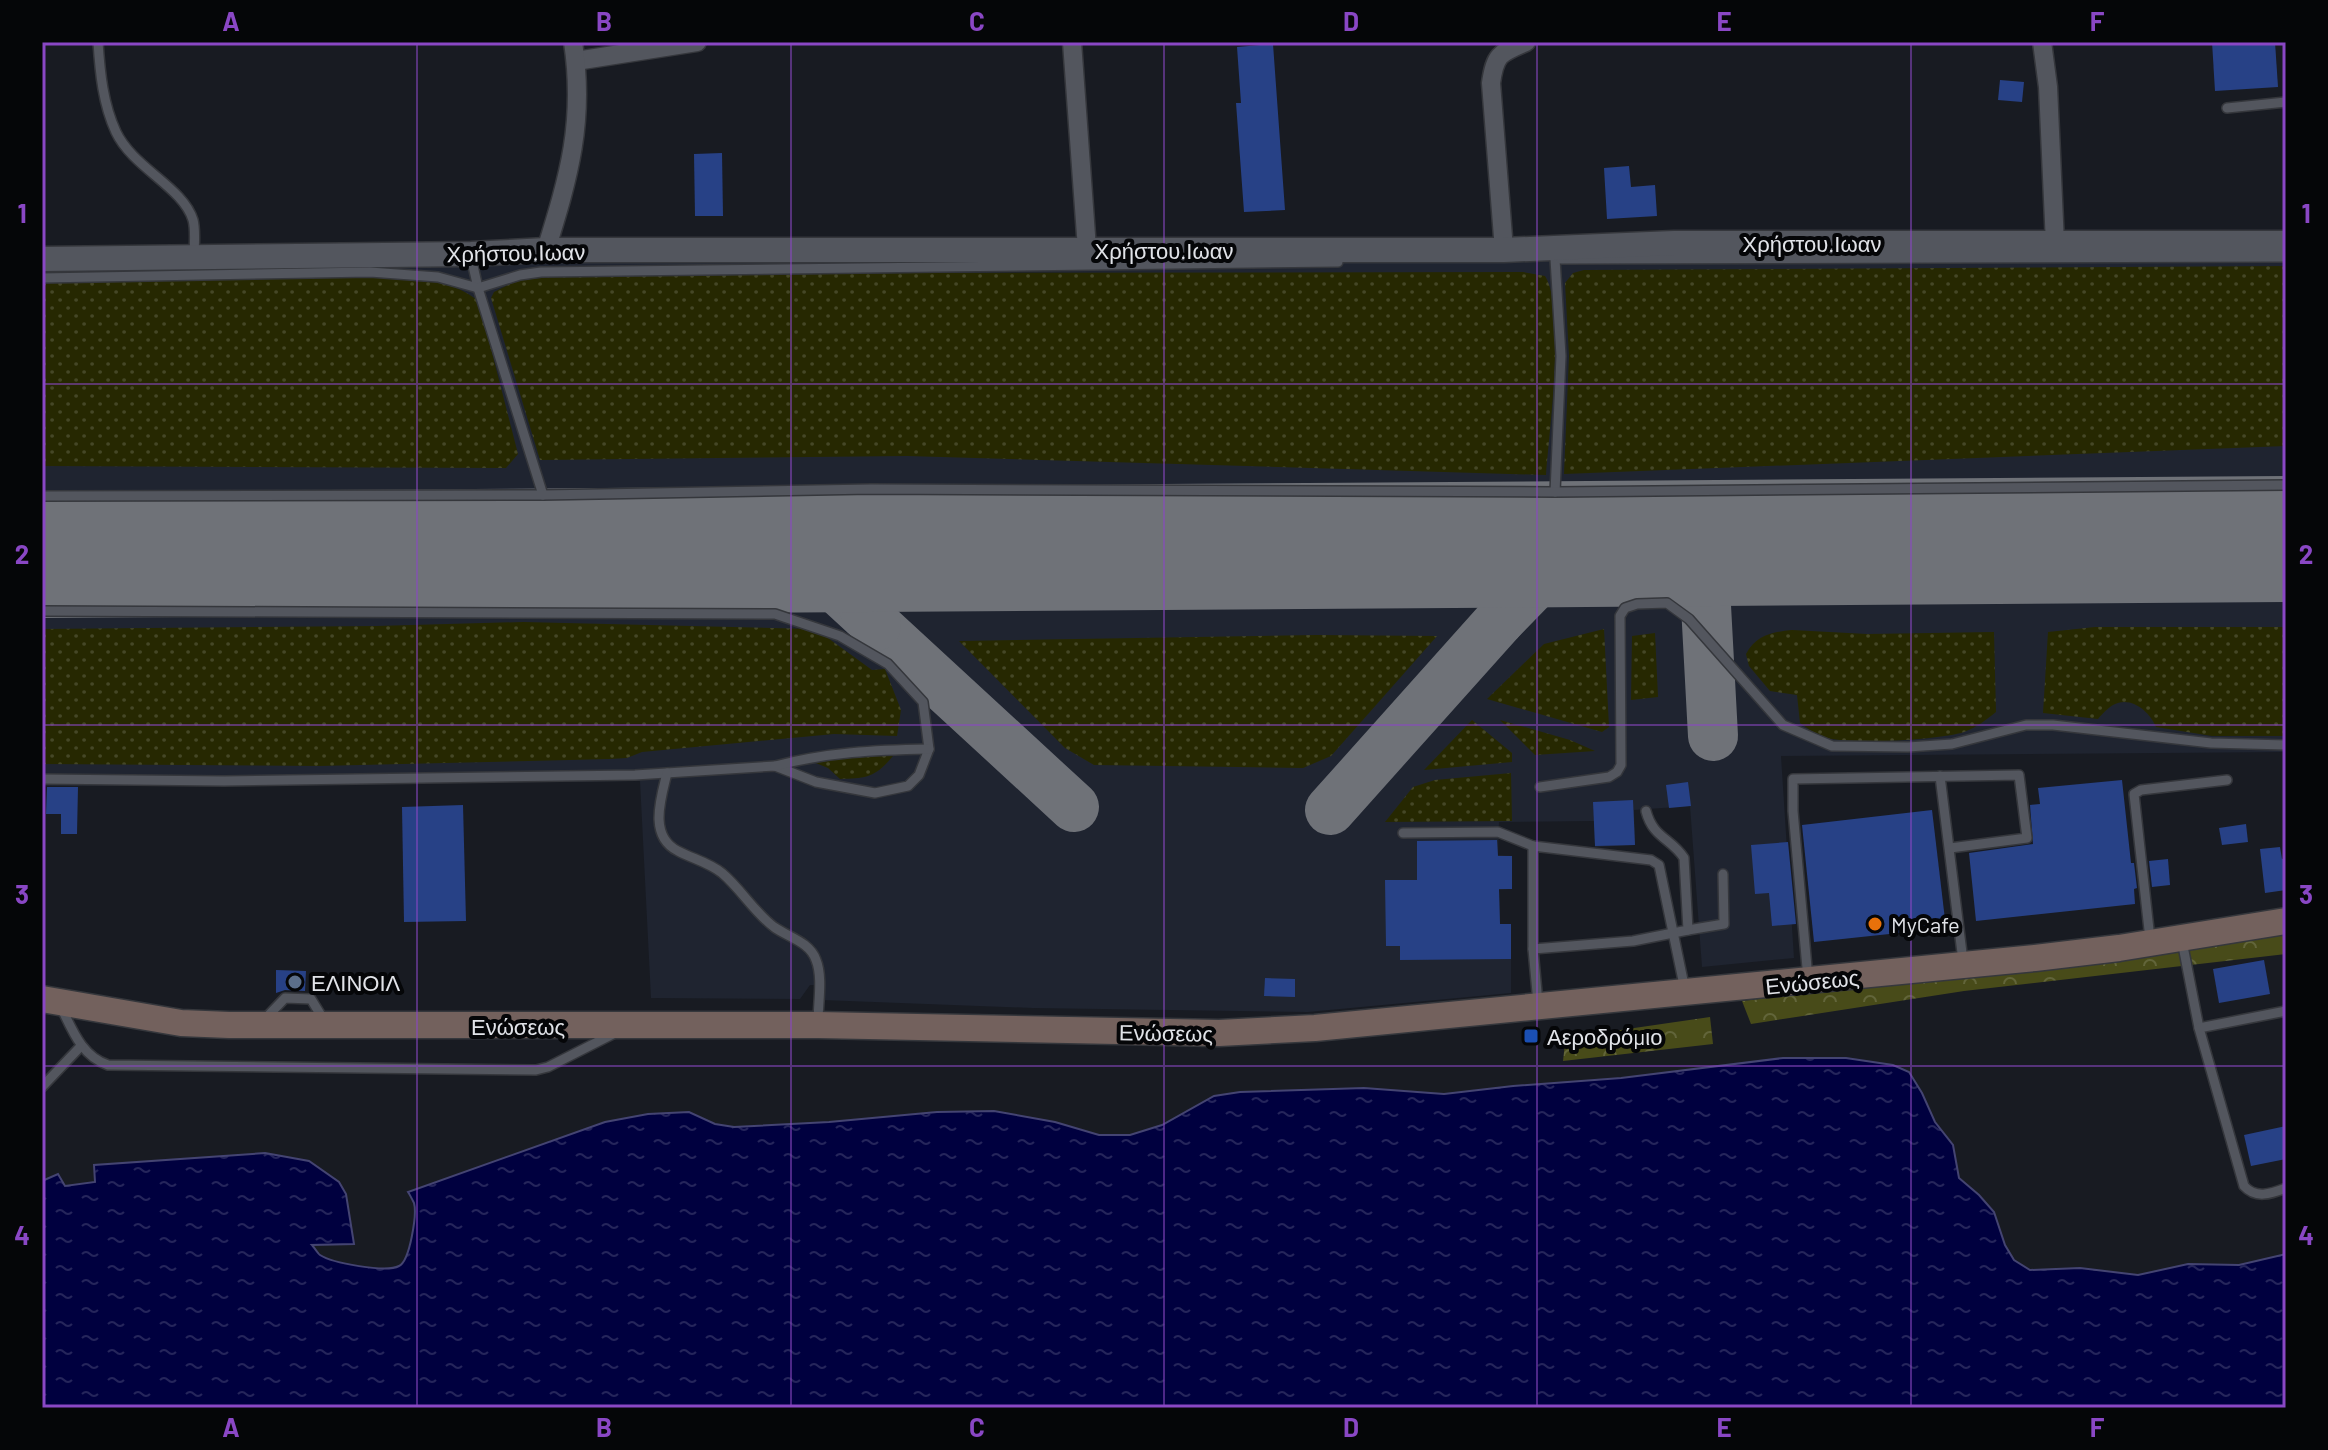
<svg xmlns="http://www.w3.org/2000/svg" width="2328" height="1450" viewBox="0 0 2328 1450" font-family="Barlow,sans-serif">
<defs>
<pattern id="grass-dots" width="8" height="8" patternUnits="userSpaceOnUse" patternTransform="scale(2)"><rect width="8" height="8" fill="#262801"/><path d="M2 2h.1M6 6h.1" fill="none" stroke="#454726" stroke-width="1.8" stroke-linecap="round"/></pattern>
<pattern id="forest-crowns" width="20" height="18" patternUnits="userSpaceOnUse" patternTransform="scale(2)"><rect width="20" height="18" fill="#484b19"/><path d="M2 6a3 3 0 1 1 6 0M12 15a3 3 0 1 1 6 0" fill="none" stroke="#62653a"/></pattern>
<pattern id="water-ripples" width="26" height="14" patternUnits="userSpaceOnUse" patternTransform="scale(2)"><rect width="26" height="14" fill="#00003f"/><path d="M2 4q2-2 4 0t4 0M15 11q2-2 4 0t4 0" fill="none" stroke="#25255b"/></pattern>
</defs>
<rect width="100%" height="100%" fill="#181b22"/>
<polygon fill="#1f2430" points="2286,249 2286,752 1781,756 1794,958 1702,967 1690,806 1634,810 1635,845 1595,847 1594,821 1499,822 1498,855 1512,856 1512,889 1499,890 1500,924 1511,924 1511,993 1308,1012 1033,1008 822,1000 822,985 810,985 800,999 651,998 640,781 42,786 42,269 458,263 464,270 482,270 488,262"/>
<g fill="url(#grass-dots)">
<polygon points="2286,266 2286,446 1564,474 1569,356 1565,283 1573,273 1584,270"/>
<path d="M 1523,272 L 1545,276 C 1566,310 1549,431 1546,475 L 907,456 L 540,460 L 491,298 L 494,292 L 516,281 L 548,277 L 915,273 Z"/>
<path d="M 370,277 C 405,278 452,277 479,302 L 518,454 L 506,468 L 42,466 L 42,283 Z"/>
<polygon points="523,622 812,629 821,633 872,670 885,669 901,710 897,736 834,734 642,752 627,758 610,759 319,766 42,764 42,629 376,626"/>
<path d="M 2095,627 L 2286,627 L 2286,736 L 2212,736 L 2156,727 C 2150,712 2131,695 2113,705 C 2108,708 2102,714 2098,719 L 2043,713 L 2048,632 Z"/>
<polygon points="1604,629 1609,727 1602,732 1487,699 1544,644"/>
<path d="M 1792,630 L 1867,634 L 1994,632 L 1996,712 C 1986,720 1977,727 1964,732 C 1941,740 1842,746 1821,736 C 1813,733 1806,727 1800,723 L 1797,695 L 1770,691 L 1749,666 L 1746,654 C 1756,635 1772,632 1792,630 Z"/>
<polygon points="1655,633 1658,697 1631,700 1632,636"/>
<polygon points="1316,635 1437,636 1331,756 1303,768 1094,765 1065,748 959,641"/>
<polygon points="1472,720 1512,753 1512,762 1424,770"/>
<polygon points="1500,720 1570,740 1595,751 1535,755"/>
<path d="M 868,755 L 893,756 C 875,778 866,778 840,779 L 828,768 L 806,759 Z"/>
<polygon points="1511,773 1512,821 1385,822 1413,787 1435,780"/>
</g>
<g fill="url(#forest-crowns)">
<polygon points="2286,935 2286,954 1964,991 1751,1024 1742,1001"/>
<polygon points="1710,1017 1713,1044 1563,1061 1565,1043 1593,1034"/>
</g>
<path fill="url(#water-ripples)" stroke="#444472" stroke-width="2" d="M 1783,1058 L 1846,1058 L 1893,1065 L 1909,1072 L 1922,1093 L 1935,1122 L 1953,1145 L 1959,1178 L 1979,1195 L 1994,1212 L 2005,1245 L 2014,1260 L 2030,1270 L 2080,1268 L 2138,1275 L 2188,1264 L 2239,1265 L 2286,1254 L 2286,1408 L 42,1408 L 42,1181 L 58,1174 L 65,1186 L 95,1182 L 94,1165 L 265,1153 L 309,1161 L 339,1182 L 346,1194 L 354,1244 L 312,1245 C 313,1246 319,1255 320,1255 C 332,1263 386,1273 399,1266 C 410,1261 417,1214 414,1203 C 412,1199 410,1195 408,1192 L 605,1122 L 648,1114 L 689,1112 L 715,1124 L 734,1127 L 829,1122 L 937,1112 L 994,1111 L 1055,1122 L 1099,1135 L 1130,1135 L 1162,1125 L 1214,1096 L 1240,1092 L 1364,1088 L 1444,1094 L 1513,1086 L 1621,1078 Z"/>
<g fill="none" stroke-linecap="round" stroke-linejoin="round">
<g stroke="#6f7278" stroke-width="50">
<path d="M 1484,545 C 1512,568 1521,588 1500,620"/>
<polyline points="781,550 801,560 822,575 1074,807"/>
<path d="M 876,626 C 845,587 856,558 904,549"/>
<path d="M 1713,736 L 1705,587 C 1708,566 1715,555 1732,543"/>
<polyline points="1330,810 1500,620 1539,580 1566,558 1608,544"/>
</g>
<polyline stroke="#6f7278" stroke-width="126" points="42,555 2286,539"/>
</g>
<g fill="#274186">
<polygon points="2212,42 2275,42 2278,87 2215,91"/>
<polygon points="1273,44 1285,210 1244,212 1236,103 1241,103 1237,47"/>
<polygon points="2000,80 2024,82 2022,102 1998,100"/>
<polygon points="722,153 723,216 695,216 694,154"/>
<polygon points="1629,166 1631,187 1655,185 1657,216 1607,219 1604,168"/>
<polygon points="2122,780 2131,863 2134,863 2137,888 2134,889 2135,904 1976,921 1969,853 2033,844 2030,805 2040,804 2038,788"/>
<polygon points="1688,782 1691,806 1669,808 1666,785"/>
<polygon points="47,787 78,787 77,834 61,834 61,814 46,814"/>
<polygon points="1633,800 1635,845 1595,846 1593,802"/>
<polygon points="463,805 466,921 404,922 402,807"/>
<polygon points="1932,810 1946,928 1814,942 1802,825"/>
<polygon points="2246,824 2248,842 2222,845 2219,828"/>
<polygon points="1497,840 1498,856 1512,856 1512,889 1499,889 1500,924 1511,924 1511,959 1400,960 1400,946 1386,946 1385,880 1417,880 1417,841"/>
<polygon points="1788,842 1796,924 1772,926 1769,893 1755,894 1751,845"/>
<polygon points="2280,847 2282,859 2286,858 2286,890 2265,893 2260,849"/>
<polygon points="2168,859 2170,885 2152,887 2149,861"/>
<polygon points="2264,960 2270,994 2219,1003 2213,969"/>
<polygon points="276,970 306,971 305,991 285,990 276,993"/>
<polygon points="1265,978 1295,979 1295,997 1264,996"/>
<polygon points="2286,1126 2286,1159 2251,1166 2244,1135"/>
</g>
<g fill="none" stroke-linecap="round" stroke-linejoin="round">
<g stroke="#35373c" stroke-width="12">
<g id="service">
<path d="M 98,42 C 100,73 103,104 116,132 C 133,168 183,187 193,220 C 196,231 194,245 194,257"/>
<polyline points="2227,108 2286,102"/>
<polyline points="471,257 478,288 543,495"/>
<polyline points="1555,259 1561,356 1555,492"/>
<polyline points="1561,259 2286,257"/>
<polyline points="42,278 370,272 438,277 478,288 520,275 541,272 1338,262"/>
<polyline points="42,496 543,495 871,489 1555,492 2286,485"/>
<polyline points="42,611 775,614 840,636 888,664 923,702 929,749 919,775 908,786 875,793 816,782 775,766 635,775 224,781 42,779"/>
<path d="M 775,766 C 827,752 876,750 929,749"/>
<path d="M 667,773 C 661,798 648,836 678,851 C 693,859 708,862 722,873 C 741,889 754,912 774,927 C 788,937 810,942 816,960 C 823,977 818,1003 818,1022"/>
<polyline points="1940,776 1963,961"/>
<polyline points="1540,787 1609,777 1617,772 1621,765 1620,616 1625,608 1637,604 1667,603 1689,619 1783,725 1832,746 1908,747 1952,744 2026,725 2053,725 2211,743 2286,745"/>
<polyline points="1403,833 1498,832 1533,846"/>
<polyline points="1688,930 1724,924 1723,874"/>
<polyline points="2150,939 2134,794 2141,790 2227,780"/>
<polyline points="2182,941 2199,1028"/>
<path d="M 1533,949 L 1633,941 L 1688,930 L 1684,858 C 1671,838 1653,838 1646,811"/>
<polyline points="1808,979 1793,811 1793,779 2019,775 2027,838 1950,848"/>
<polyline points="1538,1003 1533,949 1533,846 1651,860 1659,865 1685,990"/>
<path d="M 60,1005 C 72,1029 81,1056 108,1065 L 536,1070 L 548,1067 L 613,1034"/>
<path d="M 2286,1011 L 2199,1028 L 2244,1186 C 2256,1199 2270,1194 2286,1188"/>
<polyline points="263,1021 285,998 311,999 325,1022"/>
<polyline points="42,1087 81,1046"/>
</g>
</g>
<g stroke="#35373c" stroke-width="21">
<g id="minor">
<polyline points="1072,42 1087,249"/>
<polyline points="2042,42 2048,87 2055,244"/>
<polyline points="576,61 697,42"/>
<path d="M 546,250 C 569,176 585,121 573,42"/>
<path d="M 1504,250 L 1491,83 C 1495,54 1500,53 1526,42"/>
</g>
</g>
<g stroke="#35373c" stroke-width="27">
<polyline id="tertiary" points="42,259 471,254 546,250 1504,250 1674,243 2286,243"/>
</g>
<g stroke="#35373c" stroke-width="29">
<polyline id="secondary" points="42,999 181,1023 229,1025 818,1025 1219,1033 1315,1028 2035,958 2119,948 2286,921"/>
</g>
<use href="#service" stroke="#53565e" stroke-width="9"/>
<use href="#minor" stroke="#53565e" stroke-width="18"/>
<use href="#tertiary" stroke="#53565e" stroke-width="24"/>
<use href="#secondary" stroke="#73615d" stroke-width="26"/>
</g>
<path fill="none" stroke="#8a47c5" stroke-width="2" stroke-opacity="0.55" d="M 417,42 L 417,1408M 791,42 L 791,1408M 1164,42 L 1164,1408M 1537,42 L 1537,1408M 1911,42 L 1911,1408M 42,384 L 2286,384M 42,725 L 2286,725M 42,1066 L 2286,1066"/>
<circle fill="#e8710a" stroke="#050608" stroke-width="3" cx="1875" cy="924" r="8"/>
<circle fill="#5c6f8a" stroke="#050608" stroke-width="3" cx="295" cy="982" r="8"/>
<rect fill="#1a4fb4" stroke="#050608" stroke-width="3" x="1523" y="1028" width="16" height="16" rx="4"/>
<g text-anchor="middle" dominant-baseline="central" stroke-width="8" stroke-linejoin="round" paint-order="stroke">
<g font-size="22" fill="#e1e3e8" stroke="#050608">
<text x="1812" y="243">Χρήστου.Ιωαν</text>
<text x="1164" y="250">Χρήστου.Ιωαν</text>
<text transform="translate(516 252) rotate(-1)">Χρήστου.Ιωαν</text>
<text transform="translate(1812 981) rotate(-6)">Ενώσεως</text>
<text x="518" y="1026">Ενώσεως</text>
<text transform="translate(1166 1032) rotate(1)">Ενώσεως</text>
</g>
<g font-size="22" fill="#e1e3e8" stroke="#050608" text-anchor="start">
<text x="1891" y="924">MyCafe</text>
<text x="311" y="982">ΕΛΙΝΟΙΛ</text>
<text x="1547" y="1036">Αεροδρόμιο</text>
</g>
</g>
<rect width="2328" height="1450" fill="none" stroke="#050608" stroke-width="88"/>
<rect x="44" y="44" width="2240" height="1362" fill="none" stroke="#8a47c5" stroke-width="3"/>
<g font-size="26" text-anchor="middle" font-weight="bold" fill="#8a47c5">
<text x="231" y="31">A</text>
<text x="604" y="31">B</text>
<text x="977" y="31">C</text>
<text x="1351" y="31">D</text>
<text x="1724" y="31">E</text>
<text x="2097" y="31">F</text>
<text x="22" y="223">1</text>
<text x="2306" y="223">1</text>
<text x="22" y="564">2</text>
<text x="2306" y="564">2</text>
<text x="22" y="904">3</text>
<text x="2306" y="904">3</text>
<text x="22" y="1245">4</text>
<text x="2306" y="1245">4</text>
<text x="231" y="1437">A</text>
<text x="604" y="1437">B</text>
<text x="977" y="1437">C</text>
<text x="1351" y="1437">D</text>
<text x="1724" y="1437">E</text>
<text x="2097" y="1437">F</text>
</g>
</svg>
